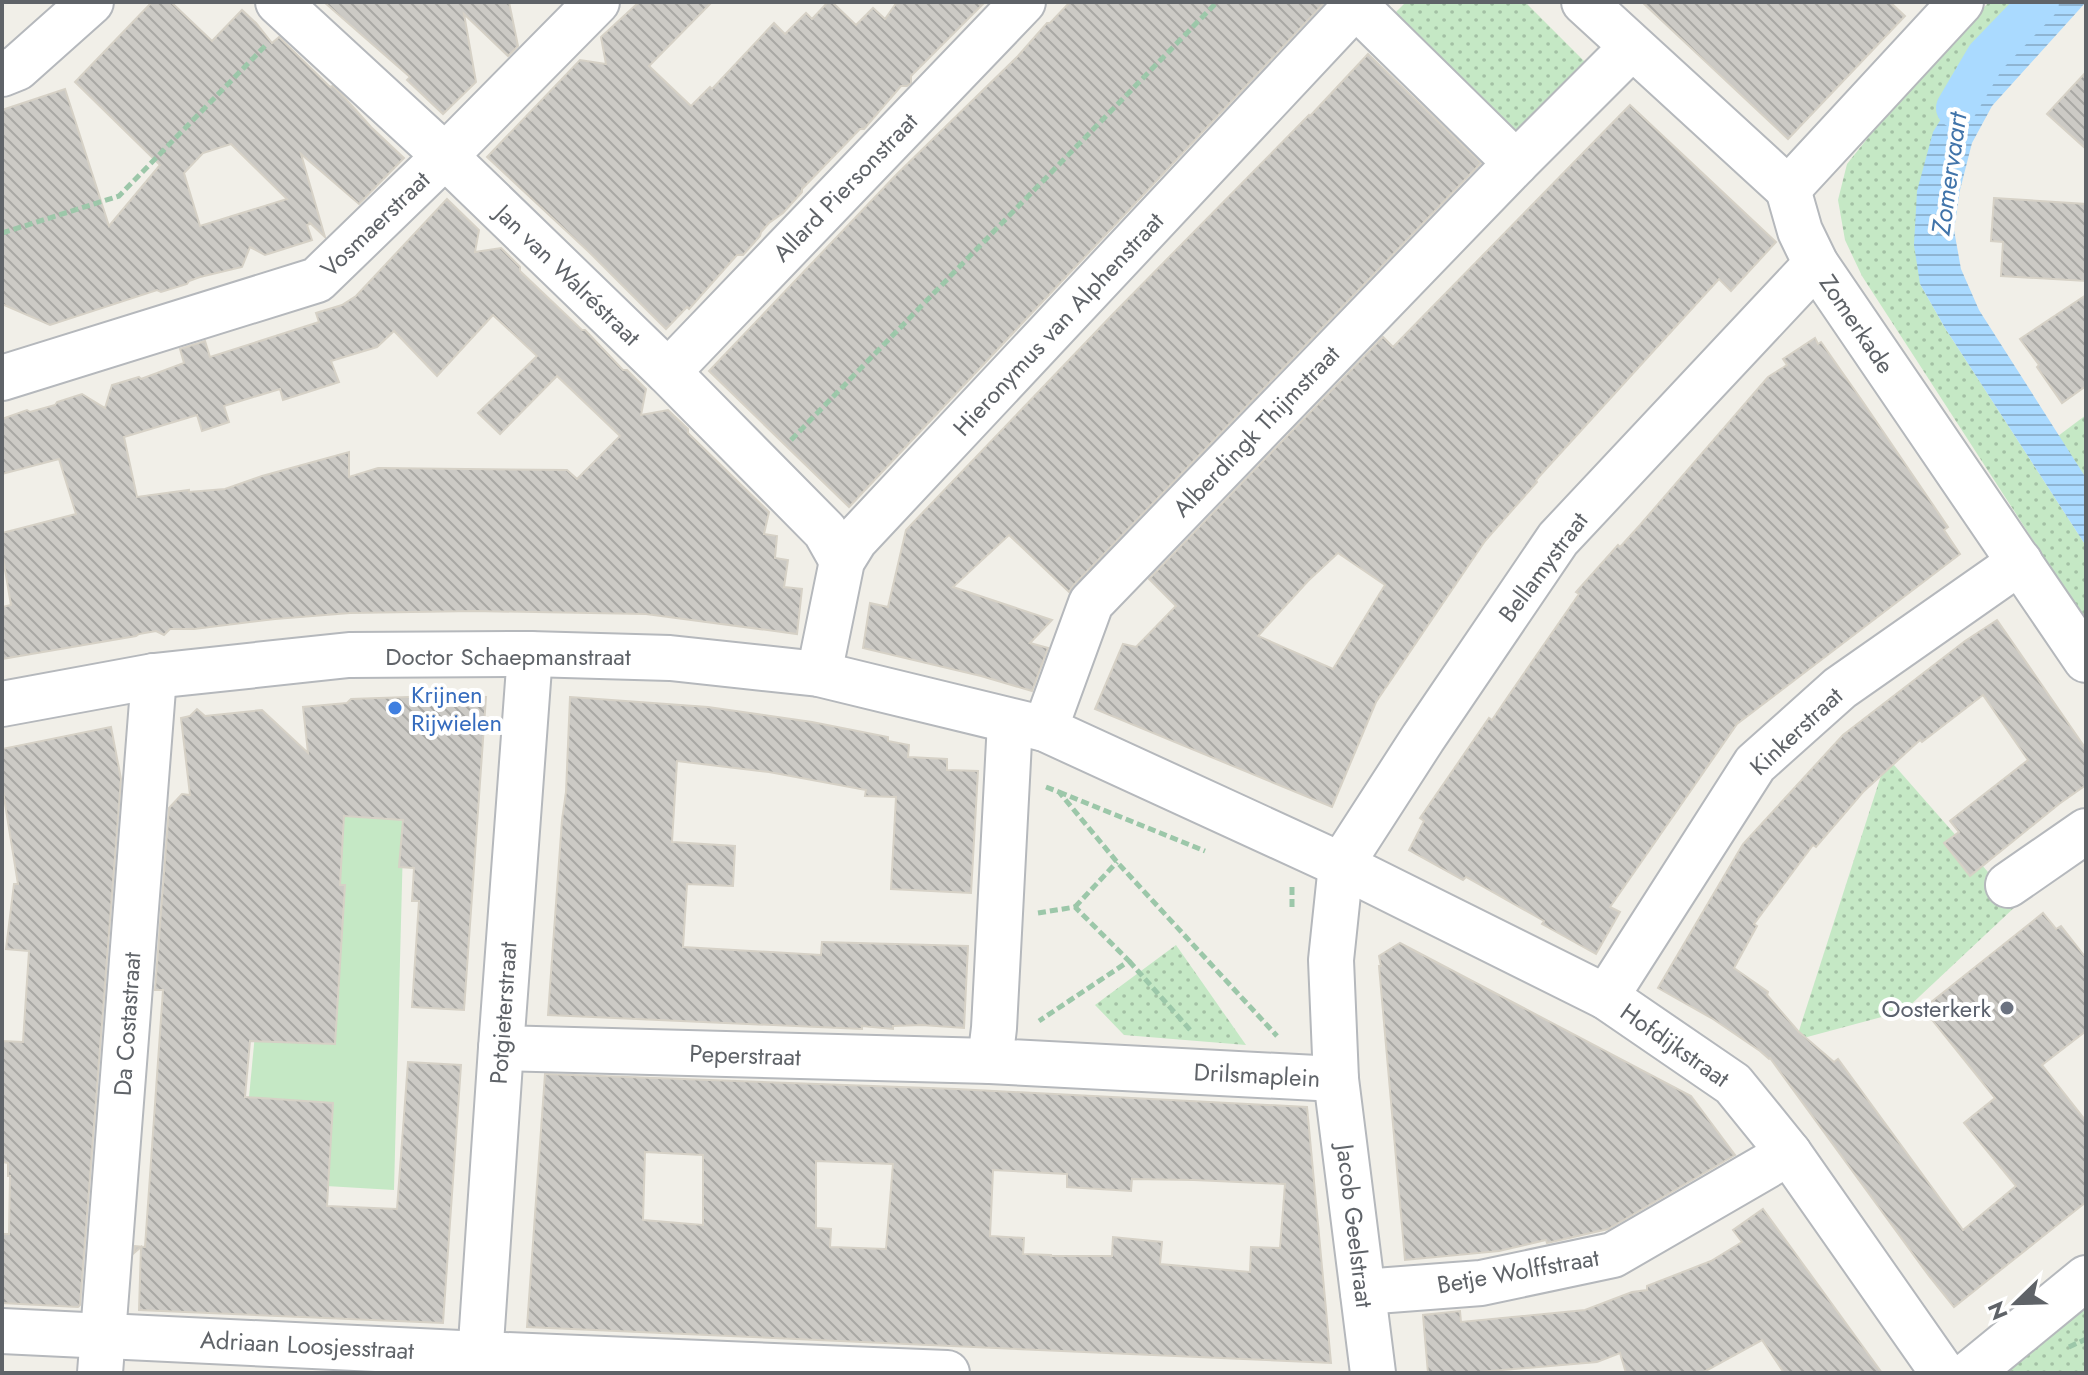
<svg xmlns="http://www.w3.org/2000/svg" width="2088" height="1375" viewBox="0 0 2088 1375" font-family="Jost,sans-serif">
<defs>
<pattern id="grass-dots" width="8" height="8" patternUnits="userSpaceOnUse" patternTransform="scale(2)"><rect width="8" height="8" fill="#c5e8c5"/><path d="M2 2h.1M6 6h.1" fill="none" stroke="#a3c0a4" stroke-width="1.8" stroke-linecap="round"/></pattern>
<pattern id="water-rules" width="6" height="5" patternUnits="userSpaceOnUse" patternTransform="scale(2)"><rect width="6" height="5" fill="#aadaff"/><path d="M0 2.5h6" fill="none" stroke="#8eb4d2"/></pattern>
<pattern id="building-back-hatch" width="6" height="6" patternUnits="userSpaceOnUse" patternTransform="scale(2)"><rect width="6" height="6" fill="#cccac5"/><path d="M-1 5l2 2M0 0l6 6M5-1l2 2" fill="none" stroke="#a9a8a4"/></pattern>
</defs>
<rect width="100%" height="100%" fill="#f1efe8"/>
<g fill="url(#grass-dots)">
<polygon points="1406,2 1525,2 1590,67 1520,135 1394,14"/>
<polygon points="1989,2 2034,2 1962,85 1920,284 1945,328 2086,546 2086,622 1862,276 1845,240 1838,200 1847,164 1906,90"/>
<polygon points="2086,415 2086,478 2058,436"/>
<polygon points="1887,757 2017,905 1904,1011 1796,1040"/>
<polygon points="1176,945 1246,1045 1124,1035 1095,1005"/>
<polygon points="2086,1307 2086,1373 2009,1373 2005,1360"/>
</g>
<polygon fill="#c5e8c5" points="277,803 404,807 394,1190 241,1181"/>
<polygon fill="url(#water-rules)" points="2034,2 2086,2 1992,106 1972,143 1960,190 1954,230 1961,269 1979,310 2086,478 2086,546 1945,328 1920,284 1914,245 1917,191 1933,132 1962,85"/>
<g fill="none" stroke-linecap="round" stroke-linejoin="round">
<polyline stroke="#aadaff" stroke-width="40" points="1956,108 1986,57 2039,2"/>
</g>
<g fill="url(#building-back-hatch)" stroke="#d6d1c6" stroke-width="2" fill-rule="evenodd">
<path d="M 152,2 L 171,2 L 212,41 L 242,10 L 256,23 L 272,43 L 279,37 L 330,87 L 333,86 L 344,97 L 371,127 L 404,158 L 359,204 L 301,154 L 325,237 L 309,222 L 310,224 L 307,225 L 312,240 L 265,255 L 250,247 L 242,267 L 200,277 L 189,281 L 187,284 L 161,292 L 157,290 L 50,325 L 2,304 L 2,110 L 65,89 L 109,226 L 160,165 L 75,82 ZM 231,144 L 287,199 L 200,226 L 184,173 L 203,153 Z"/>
<polygon points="324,2 509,2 518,46 508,56 464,14 476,82 443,114 407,80 410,77"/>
<polygon points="639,2 712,2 649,66 691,106 710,87 712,89 774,23 785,34 806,13 812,19 828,2 832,2 856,25 873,8 885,19 897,2 985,2 911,76 911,83 907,86 901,86 864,129 860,129 802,189 802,192 783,213 769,223 761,232 760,236 743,255 737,255 689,309 687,307 666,329 589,252 487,157 580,60 606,64 601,37"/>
<polygon points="1070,2 1325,2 849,507 709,371 896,175 1018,56 1047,23 1050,23"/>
<polygon points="1642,2 1890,2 1905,16 1788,139"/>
<polygon points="1368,54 1481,163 1073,586 1069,592 1009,535 953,587 1052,620 1030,643 1048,648 1032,691 981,676 863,648 870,603 888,607 906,530 1113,314 1309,115 1310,116"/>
<polygon points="2086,72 2086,149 2047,114"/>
<path d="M 1630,105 L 1776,242 L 1731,291 L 1719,279 L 1536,480 L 1537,482 L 1485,541 L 1376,702 L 1332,807 L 1095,709 L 1123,644 L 1136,647 L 1176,606 L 1149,579 L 1383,337 L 1393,347 ZM 1338,553 L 1385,585 L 1333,669 L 1258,636 L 1308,581 Z"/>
<polygon points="1994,198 2086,204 2086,281 2001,276 2003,242 1991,241"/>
<path d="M 447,199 L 479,230 L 475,252 L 501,248 L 520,267 L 520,271 L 582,330 L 585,330 L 623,370 L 627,370 L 646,389 L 641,415 L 668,410 L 688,429 L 688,433 L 769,512 L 764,534 L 777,536 L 775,558 L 788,560 L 784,587 L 802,589 L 797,634 L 646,614 L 474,611 L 350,613 L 275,619 L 194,629 L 170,629 L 164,635 L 156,631 L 139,634 L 136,636 L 2,659 L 2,607 L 11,605 L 2,552 L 2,533 L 76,514 L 59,459 L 2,474 L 2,419 L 27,410 L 30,412 L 55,405 L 57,402 L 82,394 L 105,408 L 112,385 L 139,377 L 141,379 L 184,363 L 180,349 L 205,341 L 210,357 L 319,322 L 316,313 L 342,305 L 356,296 ZM 493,315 L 537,356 L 478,413 L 500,434 L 557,376 L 620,436 L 577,479 L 567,470 L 378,468 L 349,477 L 349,452 L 262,476 L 225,489 L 189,492 L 189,490 L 137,497 L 124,437 L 197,415 L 202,431 L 229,422 L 224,406 L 280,389 L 283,400 L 339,382 L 331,361 L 377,347 L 394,331 L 437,376 Z"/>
<polygon points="2086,295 2086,386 2062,403 2037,367 2039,365 2020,339"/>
<polygon points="1815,338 1818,344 1821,342 1863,402 1948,527 1944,530 1960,554 1737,724 1610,907 1620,912 1596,954 1542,924 1544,921 1466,877 1463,880 1409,850 1424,821 1420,818 1489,718 1492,720 1509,695 1579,594 1576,592 1618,545 1620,547 1640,525 1768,377 1787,365 1783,359"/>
<polygon points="1997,620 2086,749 2086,785 2059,804 1970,876 1944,843 1959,832 1950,821 2028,760 1983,695 1922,742 1920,740 1863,792 1816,847 1813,845 1754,924 1757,926 1734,968 1768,992 1767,995 1798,1031 1834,1062 1838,1059 1963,1230 2016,1186 1964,1123 1995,1098 1925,1011 1931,1005 1930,1003 2043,913 2056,929 2061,926 2086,958 2086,1031 2042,1065 2086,1121 2086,1202 1954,1307 1929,1276 1770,1058 1769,1059 1760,1051 1713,1019 1658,988 1743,844 1843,735 1965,641"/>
<polygon points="437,696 486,697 464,1010 412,1007 419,901 412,901 414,868 399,867 403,820 344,816 340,885 345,885 335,1044 250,1041 245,1097 333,1103 327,1206 397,1209 408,1062 461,1065 443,1323 139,1310 141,1247 134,1253 135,1246 145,1247 163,990 155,990 169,808 182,794 190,795 181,718 190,716 197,709 205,716 262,710 308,753 303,707 347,703 351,699"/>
<polygon points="570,697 708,707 812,722 888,737 888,741 909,745 908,757 947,759 947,770 978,771 971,893 891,889 896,797 865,796 866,790 769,772 677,761 672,842 735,846 733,886 687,884 683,947 821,955 822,942 968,946 964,1028 922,1025 893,1026 893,1029 862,1026 862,1029 548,1015 562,820 566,792"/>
<polygon points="111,727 121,779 80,1305 78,1307 2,1303 2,1234 9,1234 10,1176 8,1176 8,1163 2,1162 2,1041 23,1042 29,951 6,949 14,884 18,884 2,785 2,749"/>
<polygon points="1400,943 1691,1096 1735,1155 1608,1229 1547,1243 1546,1240 1499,1251 1405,1260 1379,966 1381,966 1379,956"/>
<path d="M 545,1074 L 956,1089 L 1307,1107 L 1331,1363 L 527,1327 ZM 645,1152 L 703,1155 L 703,1225 L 643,1220 ZM 816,1161 L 893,1164 L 886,1249 L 830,1247 L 831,1229 L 816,1228 ZM 993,1170 L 1067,1174 L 1067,1187 L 1131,1191 L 1132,1179 L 1194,1180 L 1285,1184 L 1280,1248 L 1251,1247 L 1250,1272 L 1160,1264 L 1162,1242 L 1113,1237 L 1112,1256 L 1051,1256 L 1051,1255 L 1023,1254 L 1024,1238 L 990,1236 Z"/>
<polygon points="1763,1209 1882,1373 1784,1373 1762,1340 1702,1373 1626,1373 1620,1353 1597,1362 1467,1373 1428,1373 1423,1315 1460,1311 1461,1322 1585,1310 1632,1292 1647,1290 1647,1286 1711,1261 1742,1242 1733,1230"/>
</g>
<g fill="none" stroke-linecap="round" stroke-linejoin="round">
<g stroke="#b5b8bc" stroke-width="48">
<g id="minor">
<polyline points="278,2 445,156 668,372 825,531 842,561"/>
<polyline points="1584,2 1788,189"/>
<polyline points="1356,6 1516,163"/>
<polyline points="2,74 17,68 91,2"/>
<polyline points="1788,189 1800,231 1816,264 2086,660"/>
<polyline points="1788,189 1961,2"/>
<polyline points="668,372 1023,2"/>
<polyline points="2,378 317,280 445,156 597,2"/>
<polyline points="819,674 842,561 855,540 1359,2"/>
<polyline points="2,704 154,676 349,655 530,654 670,658 819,674 1045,729 1341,865 1606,997 1733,1084 1789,1153 1943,1373"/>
<polyline points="1010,722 994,1028 990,1061 1336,1079"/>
<polyline points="1045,729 1091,603 1516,163 1632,47"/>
<polyline points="2008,885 2086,831"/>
<polyline points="1606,997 1755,764 1840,688 2020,562"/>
<polyline points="501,1048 990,1061"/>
<polyline points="1363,1292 1481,1283 1613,1255 1789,1153"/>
<polyline points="2,1331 481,1354 947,1373"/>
<polyline points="100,1373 154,676"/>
<polyline points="479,1373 501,1048 530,654"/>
<polyline points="1373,1373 1336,1079 1331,960 1341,865 1423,738 1558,539 1816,264"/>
<polyline points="1970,1373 2086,1278"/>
</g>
</g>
<g stroke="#9cc7a9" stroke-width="5" stroke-dasharray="8 4" stroke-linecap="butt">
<polyline points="2,233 119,196 267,44"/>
<polyline points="791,440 1217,2"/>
<polyline points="1046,787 1059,792 1117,862 1277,1036"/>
<polyline points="1059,792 1205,851"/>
<polyline points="1292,887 1292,909"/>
<polyline points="1075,907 1117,862"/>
<polyline points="1038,913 1075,907 1129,961 1039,1021"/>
<polyline points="1129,961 1192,1032"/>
<polyline points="2069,1347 2086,1339"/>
</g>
<use href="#minor" stroke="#fff" stroke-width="44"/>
</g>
<circle fill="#3f7fe0" stroke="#fff" stroke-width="3" cx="395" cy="708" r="8"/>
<circle fill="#6b7280" stroke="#fff" stroke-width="3" cx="2007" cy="1008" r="8"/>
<g text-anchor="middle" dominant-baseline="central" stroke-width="8" stroke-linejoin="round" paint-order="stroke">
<g font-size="24" fill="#5f6368" stroke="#fff">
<text transform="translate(845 187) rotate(-46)">Allard Piersonstraat</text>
<text transform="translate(375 224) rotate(-44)">Vosmaerstraat</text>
<text transform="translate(568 275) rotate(44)">Jan van Walréstraat</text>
<text transform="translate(1058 324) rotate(-47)">Hieronymus van Alphenstraat</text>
<text transform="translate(1857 324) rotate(56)">Zomerkade</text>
<text transform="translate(1256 431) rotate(-46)">Alberdingk Thijmstraat</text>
<text transform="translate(1543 567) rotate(-53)">Bellamystraat</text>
<text x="508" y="656">Doctor Schaepmanstraat</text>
<text transform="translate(1796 731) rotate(-43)">Kinkerstraat</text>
<text transform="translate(503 1013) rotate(-86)">Potgieterstraat</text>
<text transform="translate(127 1024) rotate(-86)">Da Costastraat</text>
<text transform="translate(1675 1045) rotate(35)">Hofdijkstraat</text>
<text transform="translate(745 1055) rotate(2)">Peperstraat</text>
<text transform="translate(1257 1075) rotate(3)">Drilsmaplein</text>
<text transform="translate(1355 1226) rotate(83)">Jacob Geelstraat</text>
<text transform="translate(1518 1271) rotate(-10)">Betje Wolffstraat</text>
<text transform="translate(307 1345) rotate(3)">Adriaan Loosjesstraat</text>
</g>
<g font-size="24" fill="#366cbe" stroke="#fff" text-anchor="start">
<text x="411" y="694">Krijnen<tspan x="411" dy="28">Rijwielen</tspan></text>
</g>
<g font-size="24" fill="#5b616d" stroke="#fff" text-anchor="end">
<text x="1991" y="1008">Oosterkerk</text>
</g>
<g font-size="26" font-style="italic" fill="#4174aa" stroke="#fff">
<text transform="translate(1949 174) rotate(-82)">Zomervaart</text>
</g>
</g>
<rect width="2088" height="1375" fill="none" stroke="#5f6368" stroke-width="8"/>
<g transform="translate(2016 1303) rotate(247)" stroke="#ffffff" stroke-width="6" paint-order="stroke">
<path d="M0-6L14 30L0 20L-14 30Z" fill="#5f6368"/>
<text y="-12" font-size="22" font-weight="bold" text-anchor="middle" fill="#5f6368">N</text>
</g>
</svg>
